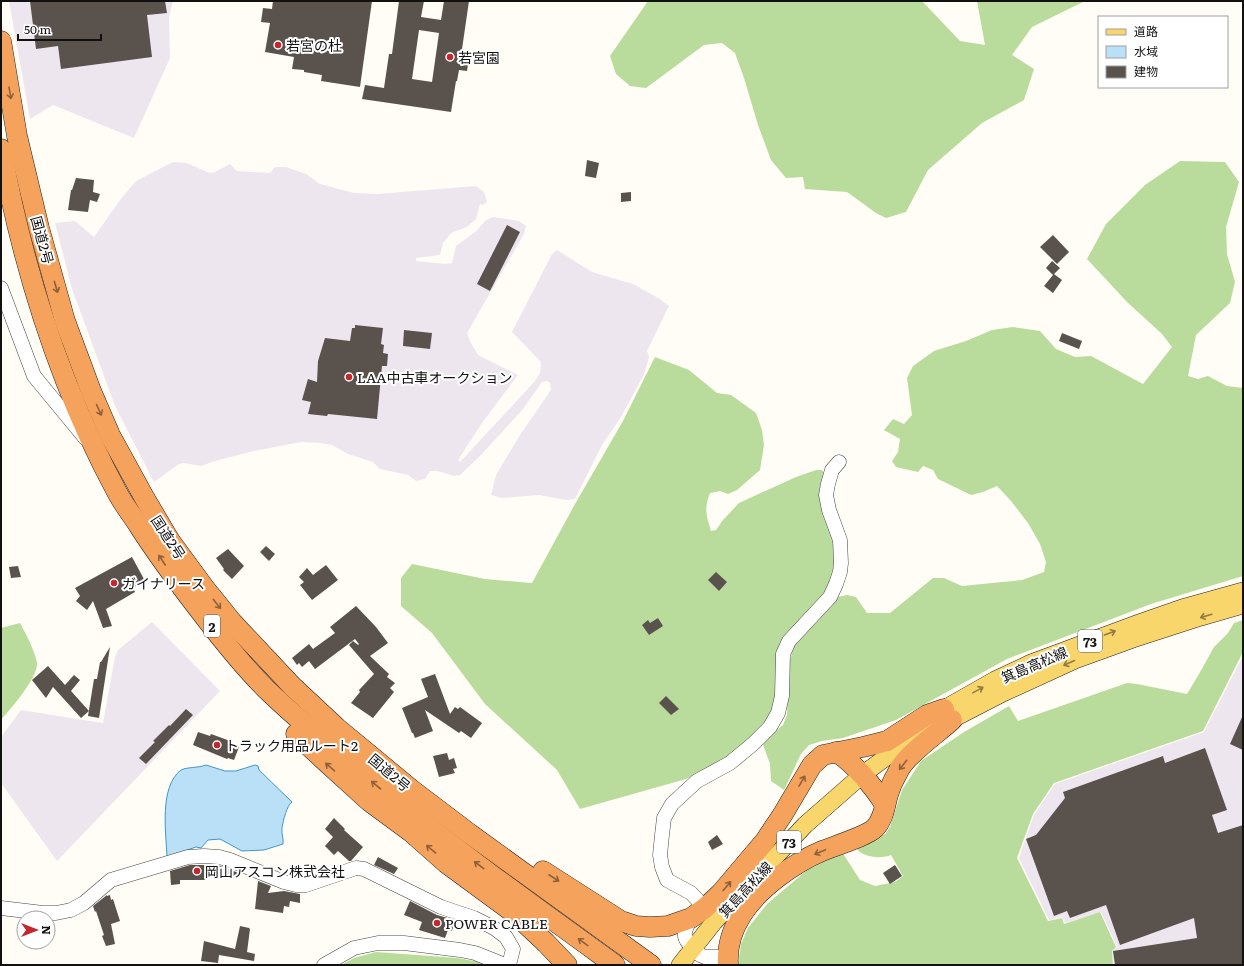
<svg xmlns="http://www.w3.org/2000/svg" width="1244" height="966" viewBox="0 0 1244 966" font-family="Literata,'Noto Sans JP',serif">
<rect width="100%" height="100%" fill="#fffdf5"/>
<g fill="#eee6ef">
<polygon points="9,1 175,1 173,1 169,17 170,58 134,138 53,105 30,119"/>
<polygon points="173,162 187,163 207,172 213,173 230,164 237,171 270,173 275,167 286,167 306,174 320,184 354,193 378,194 476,186 484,192 487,202 483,205 480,204 476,219 467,227 451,233 443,243 440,255 416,258 416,261 446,264 452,263 456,246 475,232 486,220 494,217 519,221 526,226 524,234 467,333 471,343 478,355 518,375 482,423 458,460 460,462 535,381 540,373 541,362 512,332 552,254 557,250 592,272 633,284 660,299 669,306 647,351 649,357 644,374 621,417 602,445 575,499 566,500 539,495 502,498 491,495 496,475 520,435 551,390 550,383 547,381 542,382 523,409 481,455 460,475 454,476 438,471 430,471 425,479 416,481 408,475 380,469 373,462 348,454 332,445 320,443 301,442 254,451 215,461 201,466 184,463 179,464 154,482 115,406 72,289 55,223 75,221 94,237 120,200 136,181"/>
<polygon points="152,622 220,691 57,861 1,783 1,737 21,710 103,723 115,657 118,650"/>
<polygon points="1243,656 1243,965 1114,965 1112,951 1117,947 1101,912 1065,923 1062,917 1049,920 1019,858 1034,815 1055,784 1204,732"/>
</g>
<g fill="#b9dc9c">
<polygon points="648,1 922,1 960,41 985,45 977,1 1085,1 1032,27 1012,55 1034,69 1024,100 982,123 928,170 906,212 886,218 876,213 847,192 805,189 803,177 786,178 771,160 758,125 744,78 735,53 722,43 704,45 646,88 630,86 616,74 610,56"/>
<polygon points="1180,161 1225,162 1239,182 1226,227 1227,254 1235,282 1230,303 1196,335 1188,376 1198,379 1208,376 1227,386 1243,388 1243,576 1151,604 1007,659 896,720 843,738 822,741 809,745 801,754 784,790 771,781 770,764 762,742 783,725 787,715 789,664 793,649 803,632 838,597 847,595 856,597 867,613 890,613 933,578 944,578 962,586 1022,580 1044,572 1046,562 1040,544 1028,523 1011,501 997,486 983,492 971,495 938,479 933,470 923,466 918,472 896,467 892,461 898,452 900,439 884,430 893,419 904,424 912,415 907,378 913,366 934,351 966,341 992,330 1013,327 1040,331 1056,349 1075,357 1091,356 1143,384 1172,347 1162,334 1127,302 1087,259 1106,224 1145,185"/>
<path d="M 655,357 L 689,370 L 717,393 L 731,395 L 756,413 L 762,430 L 764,445 L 760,470 L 737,490 L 728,494 L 720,491 L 710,493 C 704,509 706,514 711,531 L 716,530 L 723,520 L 739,503 L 796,477 L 816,470 L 822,470 L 825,474 L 835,540 L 835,566 L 826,593 L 785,639 L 776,698 L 774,708 L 766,722 L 752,740 L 721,763 L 686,779 L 580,809 L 557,770 L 485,704 L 432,633 L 401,606 L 401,578 L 412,564 L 485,579 L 532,583 L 575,504 L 623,421 Z"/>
<path d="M 1243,620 L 1243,652 L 1203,731 L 1054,783 L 1033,814 L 1017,858 L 1048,921 L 1062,918 L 1064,924 L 1100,912 L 1116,947 L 1112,951 L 1113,965 L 738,965 L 741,944 L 748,928 L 767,904 L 806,871 L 842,852 L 860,880 L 875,886 L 895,882 L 903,876 L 891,855 C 882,859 861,858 856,847 L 880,838 L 886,833 L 890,827 L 902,790 L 921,761 L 964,732 L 1009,706 L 1018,721 L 1127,683 L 1137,684 L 1187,694 L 1199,674 L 1214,647 L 1228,633 L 1234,623 Z"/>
<path d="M 20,623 C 26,634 35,651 37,663 C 38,678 11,708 1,720 L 1,628 Z"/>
<polygon points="376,952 457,958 480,962 486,965 341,965 354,958"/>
</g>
<path fill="#b9e0f7" stroke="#3f96cf" d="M 206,765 L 225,771 L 236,771 L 255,765 L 258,766 L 259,770 L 292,802 C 287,805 283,821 282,828 C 281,834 284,838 283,844 L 264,850 L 242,851 L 220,839 L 208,840 L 201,848 L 196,847 L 167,857 C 166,832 159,787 181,770 C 186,767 199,768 206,765 Z"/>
<g fill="#5a524d" fill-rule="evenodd">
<polygon points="30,1 165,1 167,13 147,15 152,57 61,69 58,46 36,49"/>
<polygon points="273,1 372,1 360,87 321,81 322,75 304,72 304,70 292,69 294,57 265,52 270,23 261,22 263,8 272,9"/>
<path d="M 399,1 L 424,1 L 421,17 L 441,20 L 444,1 L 469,1 L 461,56 L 469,57 L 467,71 L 459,70 L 457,81 L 456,81 L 451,112 L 362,99 L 365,85 L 384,88 L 389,54 L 392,54 ZM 419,30 L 439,33 L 432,82 L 412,79 Z"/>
<polygon points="587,160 599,163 596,178 585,176"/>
<polygon points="76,178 94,180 93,192 100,194 97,202 90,200 88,212 68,210 71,190 72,190"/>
<polygon points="631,192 631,201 621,202 621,193"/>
<polygon points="507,225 520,232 490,291 477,284"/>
<polygon points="1053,235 1069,252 1057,264 1040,247"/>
<polygon points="1052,261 1060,268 1054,274 1062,280 1053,293 1044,286 1053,275 1046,268"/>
<polygon points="355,325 383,328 381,344 384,345 383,353 388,354 387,366 382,366 377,419 328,414 327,416 308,414 311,402 302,400 308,379 317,382 318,361 325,338 350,341 352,328 355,328"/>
<polygon points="404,330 432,333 430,349 403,346"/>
<polygon points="1062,333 1082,341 1079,349 1059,341"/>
<polygon points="266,546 275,554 269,561 260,552"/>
<polygon points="228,549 244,566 232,579 223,570 224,569 216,558"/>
<polygon points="132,557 145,581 133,588 135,592 106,609 112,626 103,628 93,601 87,610 76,601 80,596 75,588"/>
<polygon points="326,565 338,580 312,600 300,585 304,582 299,577 307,568 313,575"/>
<polygon points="18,566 21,577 11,578 9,567"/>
<polygon points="716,572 727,582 719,591 708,580"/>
<polygon points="356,606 376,627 388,643 370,656 389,674 387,677 395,683 390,688 394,692 373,718 351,703 360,692 359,690 374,674 349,645 353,641 358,645 359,644 355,639 315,669 309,661 302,667 299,663 297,665 292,658 309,644 313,649 335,633 330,627"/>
<polygon points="658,618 663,626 649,635 642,625 648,620 650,623"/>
<polygon points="110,647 99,718 88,716 94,679 97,679 100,662 101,662"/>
<polygon points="48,666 65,685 74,675 80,680 71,691 89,711 81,718 53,687 46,698 32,680"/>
<polygon points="435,674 450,714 455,707 458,709 460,707 482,723 471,738 461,731 459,733 425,710 433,731 415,738 413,733 412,733 402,708 428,697 421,679"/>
<polygon points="666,696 679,709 671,715 659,703"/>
<polygon points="186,709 193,715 146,764 139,758 155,742 153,741 169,725 170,726"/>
<polygon points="1243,715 1243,750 1230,744"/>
<polygon points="198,732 210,736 211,734 233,742 233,744 239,747 234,760 228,758 227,759 193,745"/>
<polygon points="1205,748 1227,810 1212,815 1218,833 1243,825 1243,965 1115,965 1113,951 1197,938 1194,918 1120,945 1106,905 1070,918 1067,911 1054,916 1026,839 1036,835 1065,798 1063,792 1163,756 1165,763"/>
<polygon points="447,753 449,760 454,758 457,768 453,769 455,773 439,777 433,756"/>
<polygon points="334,818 345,829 344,830 363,847 351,861 349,861 338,851 334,855 325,846 333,837 325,829"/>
<polygon points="717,835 723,844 712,850 708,842"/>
<polygon points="378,857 398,868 394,874 374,865"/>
<polygon points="313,864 314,873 305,875 304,865"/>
<polygon points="190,865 218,865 241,874 239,878 211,869 211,877 205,878 205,880 180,880 180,884 171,885 170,871"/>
<polygon points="895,865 902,876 890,884 883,873"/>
<polygon points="258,881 271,886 268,893 284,891 300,894 300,903 290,901 289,907 284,906 283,913 255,909"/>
<polygon points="107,895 107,896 110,895 111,900 113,899 120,921 111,924 115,944 106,946 102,936 104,935 96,911 95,912 93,906"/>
<polygon points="410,901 437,915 451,919 451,922 454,923 452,931 448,930 445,938 419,930 422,922 404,915"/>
<polygon points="240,926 249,928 250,929 247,952 255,954 254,961 219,955 218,963 201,961 204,941 235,949"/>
</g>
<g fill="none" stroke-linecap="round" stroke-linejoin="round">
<g stroke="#444" stroke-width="15">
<g id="minor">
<polyline points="1,288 34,376 86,439"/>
<polyline points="1,908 43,913 56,913 71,910 84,903 111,880 188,857 204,856 219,857 230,860 284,882 296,885 306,885 356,868 364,869 441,907 474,918 494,928 506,937 513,949 509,965"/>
<polyline points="705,908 691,893 667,880 662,867 660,855 662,835 664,818 672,804 697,781 730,763 753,744 770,727 778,713 782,696 783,654 789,641 830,597 836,584 840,572 841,563 840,540 829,510 826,495 828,484 832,470 839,462"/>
<path d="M 689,944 C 681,934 686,929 691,918"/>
<polyline points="700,955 705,957 728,957"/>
<polyline points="324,965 354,948 378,943 404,943 460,950 475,953 505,965"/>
</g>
</g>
<g stroke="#222" stroke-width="18">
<g id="major">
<polyline points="939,726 1003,693 1075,660 1133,639 1201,617 1243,605"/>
<polyline points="680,965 714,922 805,825 862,775 908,741 944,709 995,680 1031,663 1139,623 1182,608 1243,591"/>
</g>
</g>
<g stroke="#222" stroke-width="21">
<g id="highway">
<polyline points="1,41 17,136 39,228 65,321 91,391 110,435 144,497 170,541 203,586 232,622 292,686 337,728 412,790 470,834 651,965"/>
<path d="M 1,149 C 23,267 61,389 118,494 C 124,505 132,515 139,526 C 157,554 177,581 197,607 C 219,636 241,664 266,689 C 295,717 326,743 357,769 C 440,839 528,902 615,965"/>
<polyline points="296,734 325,761 369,801 411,832 446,863 514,913 546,943 567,965"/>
<path d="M 836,752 C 853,762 875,788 885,805"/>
<polyline points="543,871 621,921 636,926 650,927 668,926 691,918 705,908 721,893 765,841 783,814 812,765 823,755 863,747 887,741 927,715 944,709"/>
<path d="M 728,965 C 727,948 732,930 741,916 C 757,889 794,863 822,851 C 834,846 867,836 875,828 C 885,818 885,801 890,789 C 892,782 896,776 899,770 C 907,754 938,733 952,720"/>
</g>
</g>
<use href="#minor" stroke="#fff" stroke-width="14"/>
<use href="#major" stroke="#f9d66b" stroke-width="17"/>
<use href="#highway" stroke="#f5a25d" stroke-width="20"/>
</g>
<defs><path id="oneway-shaft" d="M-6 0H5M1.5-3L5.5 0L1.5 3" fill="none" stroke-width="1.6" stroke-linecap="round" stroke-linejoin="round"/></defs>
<g stroke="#8e613b">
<use href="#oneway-shaft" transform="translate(10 93) rotate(80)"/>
<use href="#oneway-shaft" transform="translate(56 287) rotate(74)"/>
<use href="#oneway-shaft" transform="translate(99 410) rotate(66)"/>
<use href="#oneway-shaft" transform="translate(162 560) rotate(-123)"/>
<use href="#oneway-shaft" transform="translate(217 604) rotate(52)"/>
<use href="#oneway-shaft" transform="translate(903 765) rotate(128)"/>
<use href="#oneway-shaft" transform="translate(330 767) rotate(-139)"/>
<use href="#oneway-shaft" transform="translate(802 781) rotate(-60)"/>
<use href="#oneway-shaft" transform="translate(376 785) rotate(-140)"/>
<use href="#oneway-shaft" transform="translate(431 849) rotate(-140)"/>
<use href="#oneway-shaft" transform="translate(820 852) rotate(157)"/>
<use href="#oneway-shaft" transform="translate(479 865) rotate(-143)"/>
<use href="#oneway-shaft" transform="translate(554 878) rotate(33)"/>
<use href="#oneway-shaft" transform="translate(727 886) rotate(-50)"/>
<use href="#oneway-shaft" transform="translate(583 942) rotate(-144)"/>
</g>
<g stroke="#917d42">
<use href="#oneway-shaft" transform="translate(1206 616) rotate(164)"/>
<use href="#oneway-shaft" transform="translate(1110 633) rotate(-20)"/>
<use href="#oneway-shaft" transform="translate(1069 663) rotate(156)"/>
<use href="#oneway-shaft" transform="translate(978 690) rotate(-29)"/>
</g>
<g fill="#c4262e" stroke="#fff" stroke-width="1.5">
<circle cx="278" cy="45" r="4"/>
<circle cx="450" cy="57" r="4"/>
<circle cx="349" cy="377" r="4"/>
<circle cx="114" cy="583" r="4"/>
<circle cx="217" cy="745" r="4"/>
<circle cx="197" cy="871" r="4"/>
<circle cx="437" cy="923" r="4"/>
</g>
<g text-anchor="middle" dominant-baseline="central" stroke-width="4" stroke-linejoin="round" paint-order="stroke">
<g fill="#fff" stroke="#585858" stroke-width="1">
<rect x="204" y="615" width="16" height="22" rx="3"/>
<rect x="1078" y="630" width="24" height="22" rx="3"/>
<rect x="777" y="831" width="24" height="22" rx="3"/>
</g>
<g font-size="13" font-weight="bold" fill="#111">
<text x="212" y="626">2</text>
<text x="1090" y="641">73</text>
<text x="789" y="842">73</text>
</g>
<g font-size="14" fill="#111" stroke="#fff" text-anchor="start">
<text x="286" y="45">若宮の杜</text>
<text x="458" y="57">若宮園</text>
<text x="357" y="377">LAA中古車オークション</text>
<text x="122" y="583">ガイナリース</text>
<text x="225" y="745">トラック用品ルート2</text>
<text x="205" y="871">岡山アスコン株式会社</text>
<text x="445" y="923">POWER CABLE</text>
</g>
<g font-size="14" fill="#111" stroke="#fff">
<text transform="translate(43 240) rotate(75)">国道2号</text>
<text transform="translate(169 537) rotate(57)">国道2号</text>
<text transform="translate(1034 664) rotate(-23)">箕島高松線</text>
<text transform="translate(390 772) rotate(40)">国道2号</text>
<text transform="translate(745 889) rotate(-47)">箕島高松線</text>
</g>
</g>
<rect width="1244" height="966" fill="none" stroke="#111111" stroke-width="4"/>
<rect x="1098" y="16" width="130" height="72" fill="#ffffff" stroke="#a0a0a0"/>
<rect x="1106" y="29" width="20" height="6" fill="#f9d66b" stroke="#a0a0a0"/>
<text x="1134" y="36" font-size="12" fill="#111111">道路</text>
<rect x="1106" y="46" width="20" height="12" fill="#b9e0f7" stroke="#a0a0a0"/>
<text x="1134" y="56" font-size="12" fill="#111111">水域</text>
<rect x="1106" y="66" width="20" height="12" fill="#5a524d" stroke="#a0a0a0"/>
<text x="1134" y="76" font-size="12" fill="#111111">建物</text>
<g transform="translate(36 930) rotate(90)"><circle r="19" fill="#ffffff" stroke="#a0a0a0"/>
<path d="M0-3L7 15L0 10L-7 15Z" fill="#c4262e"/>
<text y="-6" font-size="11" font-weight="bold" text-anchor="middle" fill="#111111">N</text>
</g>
<path d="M18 34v6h83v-6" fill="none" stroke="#111111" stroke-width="2"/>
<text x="24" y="34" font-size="12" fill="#111111" stroke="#ffffff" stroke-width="3" paint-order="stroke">50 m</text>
</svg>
